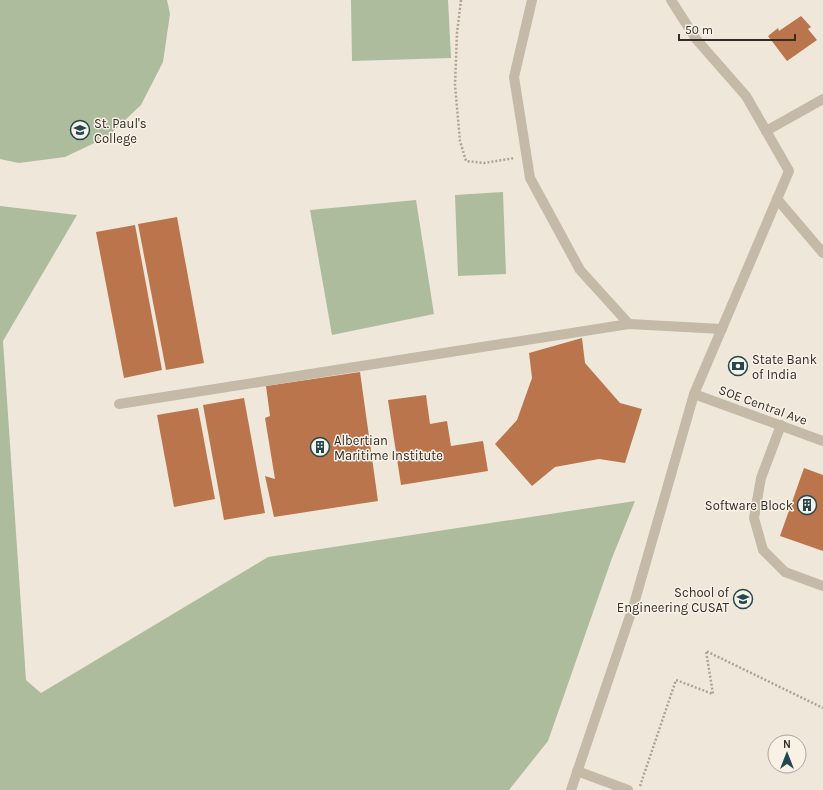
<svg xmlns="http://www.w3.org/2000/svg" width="823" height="790" viewBox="0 0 823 790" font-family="Karla,sans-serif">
<rect width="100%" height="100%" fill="#efe8da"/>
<g fill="#adbc9c">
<polygon points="0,0 167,0 170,14 163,62 141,105 107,137 65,157 19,163 0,159"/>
<polygon points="351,0 448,0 451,58 352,61"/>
<polygon points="503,192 506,274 458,276 455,195"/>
<polygon points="416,200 434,314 332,335 310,210"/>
<polygon points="0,206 77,215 3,341 26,680 41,693 268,557 635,501 612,558 548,741 509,790 0,790"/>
</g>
<g fill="#ba754d">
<polygon points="801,16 811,27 808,29 817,40 787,61 768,36 778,28 779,31"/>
<polygon points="177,217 204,363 166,370 138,224"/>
<polygon points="135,225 162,370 124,378 96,232"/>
<polygon points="582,338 585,363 620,403 642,409 625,463 599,459 555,467 532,486 495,444 517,420 532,378 529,353"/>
<polygon points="732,359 747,364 744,374 728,368"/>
<polygon points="360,372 378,501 274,517 265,476 275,479 265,418 270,416 266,386"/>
<polygon points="426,395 430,424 447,421 451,446 483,441 488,471 401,485 388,400"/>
<polygon points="244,398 265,513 224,520 203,405"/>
<polygon points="198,408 215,499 174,507 157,415"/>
<polygon points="804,468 823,475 823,551 780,536"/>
</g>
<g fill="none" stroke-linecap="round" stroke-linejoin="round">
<g stroke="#b1a392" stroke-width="2.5" stroke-dasharray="2 2" stroke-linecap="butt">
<polyline points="461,0 457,33 455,85 460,141 466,161 484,163 515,158"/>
<polyline points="640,786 676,680 713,694 706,651 823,708"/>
</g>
<g stroke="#c5b9a8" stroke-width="10">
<polyline points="532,0 514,77 530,178 580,270 629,324"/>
<polyline points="766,131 823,99"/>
<polyline points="777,199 823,253"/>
<polyline points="694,394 823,441"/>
<polyline points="119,404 629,324 722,329"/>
<polyline points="781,425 761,478 754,518 763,550 785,572 823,586"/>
<polyline points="577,771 628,790"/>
<polyline points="571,790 634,604 694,394 789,171 746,96 696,39 671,0"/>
</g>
</g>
<defs>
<g id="university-ring" transform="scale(1)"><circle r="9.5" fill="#f7f1e6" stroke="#214750" stroke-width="1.5"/><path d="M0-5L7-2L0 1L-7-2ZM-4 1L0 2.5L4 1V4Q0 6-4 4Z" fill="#214750"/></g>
<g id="bank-ring" transform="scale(1)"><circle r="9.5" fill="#f7f1e6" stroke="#214750" stroke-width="1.5"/><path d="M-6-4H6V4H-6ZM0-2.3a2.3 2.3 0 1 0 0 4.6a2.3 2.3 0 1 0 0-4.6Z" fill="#214750"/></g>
<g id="building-ring" transform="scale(1)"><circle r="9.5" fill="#f7f1e6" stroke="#214750" stroke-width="1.5"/><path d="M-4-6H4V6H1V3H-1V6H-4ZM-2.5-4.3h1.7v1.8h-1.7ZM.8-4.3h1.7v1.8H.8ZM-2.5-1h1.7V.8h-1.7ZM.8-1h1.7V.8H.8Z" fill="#214750"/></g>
</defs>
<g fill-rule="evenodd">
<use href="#university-ring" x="80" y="130"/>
<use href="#bank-ring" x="738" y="366"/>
<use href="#building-ring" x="320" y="447"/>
<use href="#building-ring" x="807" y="505"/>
<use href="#university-ring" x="743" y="599"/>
</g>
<g text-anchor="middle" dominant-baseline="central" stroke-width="3" stroke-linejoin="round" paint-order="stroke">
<g font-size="13" fill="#332c27" stroke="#f7f1e6" text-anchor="start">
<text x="94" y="123">St. Paul's<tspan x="94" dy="15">College</tspan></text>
<text x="752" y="359">State Bank<tspan x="752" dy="15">of India</tspan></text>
<text x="334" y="440">Albertian<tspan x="334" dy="15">Maritime Institute</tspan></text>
<text x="793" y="505" text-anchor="end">Software Block</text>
<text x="729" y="592" text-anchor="end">School of<tspan x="729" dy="15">Engineering CUSAT</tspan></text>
</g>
<g font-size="13" fill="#332c27" stroke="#f7f1e6">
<text transform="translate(763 405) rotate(20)">SOE Central Ave</text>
</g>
</g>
<g transform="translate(787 754)"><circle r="19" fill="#f7f1e6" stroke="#a9a29a"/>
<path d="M0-3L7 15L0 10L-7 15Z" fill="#214750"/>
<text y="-6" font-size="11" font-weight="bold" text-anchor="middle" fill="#332c27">N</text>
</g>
<path d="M679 34v6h116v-6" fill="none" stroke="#332c27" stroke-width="2"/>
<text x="685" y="34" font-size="12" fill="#332c27" stroke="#f7f1e6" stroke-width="3" paint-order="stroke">50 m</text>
</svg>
